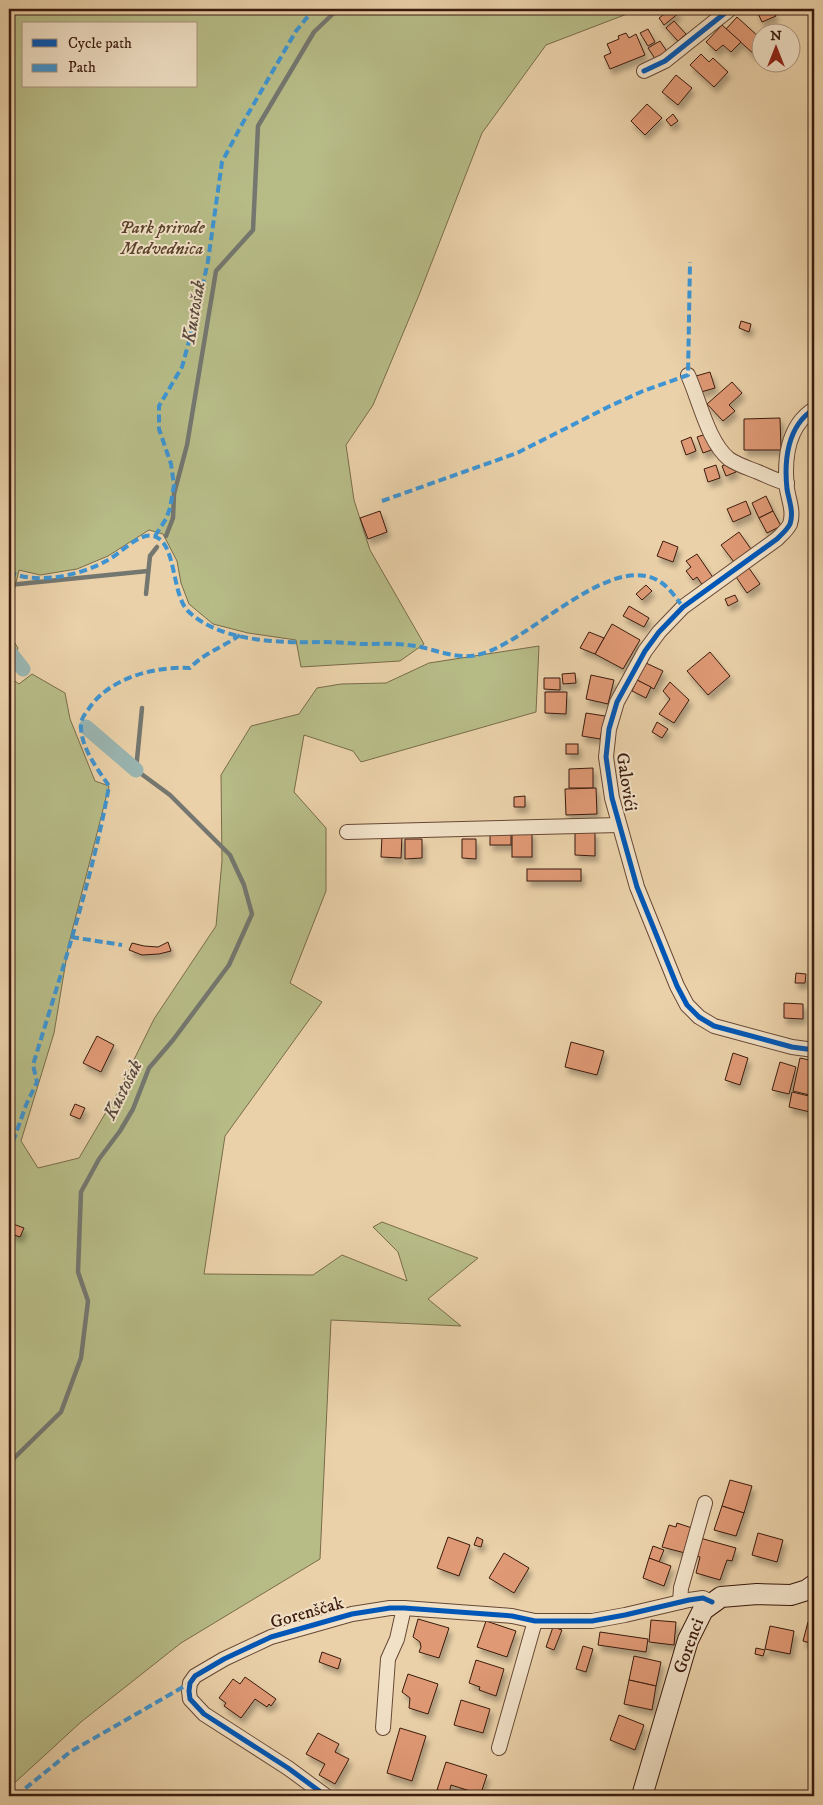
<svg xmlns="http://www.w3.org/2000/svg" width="823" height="1805" viewBox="0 0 823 1805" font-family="'IM FELL DW Pica',serif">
<defs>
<filter id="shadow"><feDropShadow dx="3" dy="5.5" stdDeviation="2.5" flood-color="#0004"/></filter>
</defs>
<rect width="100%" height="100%" fill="#ead1a9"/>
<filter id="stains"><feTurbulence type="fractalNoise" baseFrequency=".004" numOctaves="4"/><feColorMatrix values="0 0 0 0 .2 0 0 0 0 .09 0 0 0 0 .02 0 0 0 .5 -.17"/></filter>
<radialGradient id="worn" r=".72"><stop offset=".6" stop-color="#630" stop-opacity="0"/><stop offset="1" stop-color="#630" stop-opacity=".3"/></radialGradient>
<g fill="#b7bc87" stroke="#796c4a" fill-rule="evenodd">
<path d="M 9,9 L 640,9 L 546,45 L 482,133 L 419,295 L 373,405 L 346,445 L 354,500 L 370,550 L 424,644 L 400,661 L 301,667 L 296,640 L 248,633 L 213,624 L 189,604 L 181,583 L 177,561 L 163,534 L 149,530 L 108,556 L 77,569 L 40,575 L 19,570 L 9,612 ZM 24,24 L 196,24 L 196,86 L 24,86 Z"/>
<polygon points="9,634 18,648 9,677 19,684 32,674 65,693 70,719 95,781 109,786 69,943 54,1033 21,1141 38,1168 79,1158 119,1090 154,1019 216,926 222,861 221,775 251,726 299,714 317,688 341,684 386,683 429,663 539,646 536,712 361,762 353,751 304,735 294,792 326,828 326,891 290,983 322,1002 225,1136 204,1274 313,1275 342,1255 407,1281 398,1252 373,1227 382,1222 478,1258 428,1299 461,1326 331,1320 320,1559 181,1643 81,1722 9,1788"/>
</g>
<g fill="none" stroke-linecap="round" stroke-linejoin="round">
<g stroke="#747770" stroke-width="4.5">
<polyline points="166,536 173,518 174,494 187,445 216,271 253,230 258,126 314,32 338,9"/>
<polyline points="9,585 148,571"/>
<polyline points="146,594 150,556 157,547"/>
<polyline points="9,1463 61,1412 81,1358 88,1301 78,1272 81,1192 99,1159 120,1131 133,1109 149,1068 173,1040 229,965 252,914 244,885 230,855 170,795 136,770 142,708"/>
</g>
<g stroke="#9ab5b1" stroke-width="15">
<polyline points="9,651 23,669"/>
<polyline points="86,727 136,770"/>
</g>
</g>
<g fill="#df9975" stroke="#3b1b0e" filter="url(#shadow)">
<polygon points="671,9 675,9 679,13 664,25 659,18"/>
<polygon points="756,9 772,9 776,16 762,22"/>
<polygon points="737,17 760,38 760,49 755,55 726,29"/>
<polygon points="674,21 686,34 678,41 666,28"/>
<polygon points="722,25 741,42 731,52 723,45 716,51 706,42"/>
<polygon points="648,29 655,42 648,46 640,33"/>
<polygon points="626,33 629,38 636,34 645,55 610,69 604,56 611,53 607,44 619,39 618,36"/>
<polygon points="660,41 668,53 656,60 648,48"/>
<polygon points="701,54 709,62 713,58 728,72 714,87 690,65"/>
<polygon points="676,75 692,88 678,105 662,92"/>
<polygon points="647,104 662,118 645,135 631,121"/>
<polygon points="673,114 678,121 671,126 666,120"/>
<polygon points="741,321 751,324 749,332 739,328"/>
<polygon points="710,372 715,388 701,392 696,376"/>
<polygon points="732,382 742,393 729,405 735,411 723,421 707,404"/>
<polygon points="780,418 781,450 744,450 744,419"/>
<polygon points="709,433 714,449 703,453 697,437"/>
<polygon points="691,437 696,451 686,455 681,441"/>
<polygon points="732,462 736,472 726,476 722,466"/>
<polygon points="716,465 720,478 708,482 704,469"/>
<polygon points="766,496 773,511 759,518 752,503"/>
<polygon points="746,501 751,514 733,522 727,509"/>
<polygon points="380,511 387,532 368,539 360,518"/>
<polygon points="773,511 781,526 767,533 759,518"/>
<polygon points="739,532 751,549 734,562 721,545"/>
<polygon points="663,541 678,547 673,562 657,556"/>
<polygon points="697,554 714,579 703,586 697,577 693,580 686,571 691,567 686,561"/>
<polygon points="749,568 760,584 747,593 736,577"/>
<polygon points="646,585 652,591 642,600 636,594"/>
<polygon points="735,595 738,601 728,606 725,599"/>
<polygon points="629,606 649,618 644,627 623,616"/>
<polygon points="612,624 640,640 623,669 595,654"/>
<polygon points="589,632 604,638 595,654 580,648"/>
<polygon points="710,652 730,676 708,695 687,671"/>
<polygon points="646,663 663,671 654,689 637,680"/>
<polygon points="575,673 576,683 563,684 562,674"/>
<polygon points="591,675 614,680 608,704 586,699"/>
<polygon points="544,678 560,678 560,690 544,689"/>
<polygon points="637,680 651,687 646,698 632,691"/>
<polygon points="670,682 689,700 674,723 659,714 670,699 663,691"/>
<polygon points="545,692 567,692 566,714 545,713"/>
<polygon points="586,713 605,716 600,739 582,736"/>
<polygon points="657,722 668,729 662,738 652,732"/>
<rect x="566" y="744" width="12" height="10"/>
<polygon points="593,768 593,788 569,788 569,769"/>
<polygon points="596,788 597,814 566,815 565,789"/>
<polygon points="525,796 525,807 514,807 514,797"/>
<rect x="512" y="832" width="20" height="25"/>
<polygon points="575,832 595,832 595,856 575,855"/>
<rect x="490" y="834" width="21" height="11"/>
<polygon points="382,835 402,836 401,858 381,857"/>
<polygon points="405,839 422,839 422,858 405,859"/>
<polygon points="462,839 476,839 476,859 462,858"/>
<rect x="527" y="869" width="54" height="12"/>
<polygon points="168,942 171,951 159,954 142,955 129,950 132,943 144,946 158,947"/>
<polygon points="796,973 806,974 805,983 795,983"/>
<polygon points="784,1003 803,1004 803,1019 784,1018"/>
<polygon points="97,1036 114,1045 101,1072 83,1063"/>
<polygon points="571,1042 604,1051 597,1075 565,1067"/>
<polygon points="733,1053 748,1058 740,1085 725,1080"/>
<polygon points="800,1058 814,1061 814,1096 793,1091"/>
<polygon points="780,1062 796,1067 789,1094 772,1090"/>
<polygon points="792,1092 813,1097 810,1112 789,1107"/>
<polygon points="75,1104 85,1108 80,1119 70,1115"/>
<polygon points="13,1224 24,1228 20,1237 9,1233"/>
<polygon points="730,1480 752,1486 744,1513 722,1506"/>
<polygon points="722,1506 744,1513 736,1536 714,1530"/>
<polygon points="677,1523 692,1528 685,1553 662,1547 669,1525 676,1527"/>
<polygon points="758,1533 783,1540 777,1562 752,1555"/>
<polygon points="448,1537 470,1545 459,1576 437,1568"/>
<polygon points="477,1537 483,1540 481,1547 474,1545"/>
<polygon points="700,1538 736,1548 732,1561 727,1560 720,1580 696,1573 700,1557 695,1555"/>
<polygon points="653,1546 664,1550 659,1562 649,1558"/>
<polygon points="504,1553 529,1568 514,1593 489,1578"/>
<polygon points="649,1558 671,1566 664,1586 643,1578"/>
<polygon points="418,1619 449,1628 439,1658 419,1652 421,1647 420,1642 413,1637"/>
<polygon points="651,1620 676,1622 674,1645 649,1642"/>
<polygon points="486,1621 516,1631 507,1657 477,1647"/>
<polygon points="808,1622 814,1623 814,1644 803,1641"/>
<polygon points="770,1626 794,1631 790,1654 765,1649"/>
<polygon points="553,1627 562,1630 554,1650 546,1647"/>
<polygon points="600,1632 648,1639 646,1652 598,1645"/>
<polygon points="583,1646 593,1649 586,1672 576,1669"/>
<polygon points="756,1648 765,1650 763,1656 755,1654"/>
<polygon points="322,1652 341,1659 338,1669 319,1662"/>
<polygon points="634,1656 661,1662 656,1686 629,1680"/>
<polygon points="476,1660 504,1669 496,1696 479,1690 480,1687 469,1683"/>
<polygon points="408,1674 438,1684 428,1714 409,1708 410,1698 402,1692"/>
<polygon points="245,1677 276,1699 271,1706 269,1704 267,1707 255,1699 241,1718 224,1706 226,1703 219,1698 233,1679 240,1684"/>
<polygon points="629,1680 656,1686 652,1710 624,1704"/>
<polygon points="461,1700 490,1709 483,1733 454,1725"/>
<polygon points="619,1715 644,1725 635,1750 610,1740"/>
<polygon points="400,1728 426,1736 412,1781 387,1773"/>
<polygon points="318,1733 339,1744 335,1752 349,1759 335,1784 319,1775 325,1764 306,1754"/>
<polygon points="446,1762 487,1775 480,1796 468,1796 470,1791 451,1785 449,1793 437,1790"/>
</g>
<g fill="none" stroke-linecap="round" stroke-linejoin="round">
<g stroke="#674835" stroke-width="16">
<g id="street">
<polyline points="644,71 665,61 730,9"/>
<path d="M 688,375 C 699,399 708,442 729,459 C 738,465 748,468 758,472 C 768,476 776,481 787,483"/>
<path d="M 814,409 C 787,426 784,461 787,489 C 789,501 794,512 790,524 C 787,530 782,534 777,539 L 683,607 L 659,632 L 645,651 L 617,702 L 609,729 L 606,757 L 612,798 L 637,887 L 677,986 L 687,1005 L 699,1017 L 714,1026 L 792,1047 L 814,1050"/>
<polyline points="347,832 619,825"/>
<polyline points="680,1602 681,1588 705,1503"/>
<polyline points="383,1728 388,1659 397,1639 404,1608"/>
<polyline points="499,1748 535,1621"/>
<polyline points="326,1796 288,1768 204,1714 190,1699 189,1691 190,1683 195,1676 224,1659 271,1637 352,1614 390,1608 404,1608 512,1616 535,1621 592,1621 625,1615 689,1600 703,1598 712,1602"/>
</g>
</g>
<g stroke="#3b1b0e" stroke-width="22">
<polyline id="secondary" points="642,1796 688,1640 703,1610 721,1597 757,1594 791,1595 807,1590 814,1585"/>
</g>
<use href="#street" stroke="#f1e1c7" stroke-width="14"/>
<use href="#secondary" stroke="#f1e1c7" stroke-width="20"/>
<g stroke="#3e94d2" stroke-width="4" stroke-dasharray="8 4" stroke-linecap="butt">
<polyline points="382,501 517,453 608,407 643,391 688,375 690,262"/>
<polyline points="155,536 166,519 170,508 174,485 171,464 159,429 159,406 182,367 197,312 208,261 222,162 241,126 296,31 314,9"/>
<path d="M 9,571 C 33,586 82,575 106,561 C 119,555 139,532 153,536 C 177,541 171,594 188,611 C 219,642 281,643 322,642 C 335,642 348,643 361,644 C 377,644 393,643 408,645 C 431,647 454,660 477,655 C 527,645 609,551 659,581 C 669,587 676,598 683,607"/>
<polyline points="71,937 122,945"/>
<path d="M 9,1153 L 26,1105 L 37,1082 L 33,1065 C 61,973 92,881 109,786 C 97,768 80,747 81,724 C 81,719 85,714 88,710 C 108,678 155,666 190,668 C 205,652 222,648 240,635"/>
<polyline points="16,1796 70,1752 190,1683"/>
</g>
<g stroke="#f1e1c7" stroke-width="8">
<g id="cycleway">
<polyline points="644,71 665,61 730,9"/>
<path d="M 814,409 C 787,426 784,461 787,489 C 789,501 794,512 790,524 C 787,530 782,534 777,539 L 683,607 L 659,632 L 645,651 L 617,702 L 609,729 L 606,757 L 612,798 L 637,887 L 677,986 L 687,1005 L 699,1017 L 714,1026 L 792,1047 L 814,1050"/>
<polyline points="326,1796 288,1768 204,1714 190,1699 189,1691 190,1683 195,1676 224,1659 271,1637 352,1614 390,1608 404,1608 512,1616 535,1621 592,1621 625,1615 689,1600 703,1598 712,1602"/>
</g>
</g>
<use href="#cycleway" stroke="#0057b8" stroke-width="5"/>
</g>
<g text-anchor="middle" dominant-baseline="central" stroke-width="4" stroke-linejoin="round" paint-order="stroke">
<g font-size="18" font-style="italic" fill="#5a432c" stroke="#f1e1c7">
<text x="162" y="228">Park prirode<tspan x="162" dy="21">Medvednica</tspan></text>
</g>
<g font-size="18" fill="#3b1b0e" stroke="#f1e1c7">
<text transform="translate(626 782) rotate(81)">Galovići</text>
<text transform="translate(307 1613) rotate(-16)">Gorenščak</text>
<text transform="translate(689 1646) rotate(-70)">Gorenci</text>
</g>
<g font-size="19" font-style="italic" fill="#58493f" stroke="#f1e1c7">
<text transform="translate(194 312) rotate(-80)">Kustošak</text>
<text transform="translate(123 1090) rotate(-63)">Kustošak</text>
</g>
</g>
<rect width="823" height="1805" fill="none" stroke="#ead1a9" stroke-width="30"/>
<rect x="10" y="10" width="803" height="1785" fill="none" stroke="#3b1b0e" stroke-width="2.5"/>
<rect x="15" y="15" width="793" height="1775" fill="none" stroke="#3b1b0e"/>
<rect x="22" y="22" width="175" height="65" fill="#f1e1c7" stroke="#a8927d"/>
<rect x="32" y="39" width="25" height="8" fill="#0057b8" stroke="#a8927d"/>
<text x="68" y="48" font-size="15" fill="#3b1b0e">Cycle path</text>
<rect x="32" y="64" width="25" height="8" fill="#3e94d2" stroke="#a8927d"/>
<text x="68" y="72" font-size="15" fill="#3b1b0e">Path</text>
<g transform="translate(776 48)"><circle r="24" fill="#f1e1c7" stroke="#a8927d"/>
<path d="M0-4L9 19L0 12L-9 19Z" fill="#8f2418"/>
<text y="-8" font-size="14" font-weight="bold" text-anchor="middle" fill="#3b1b0e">N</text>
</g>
<rect width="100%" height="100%" filter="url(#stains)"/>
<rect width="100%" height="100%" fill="url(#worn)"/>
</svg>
